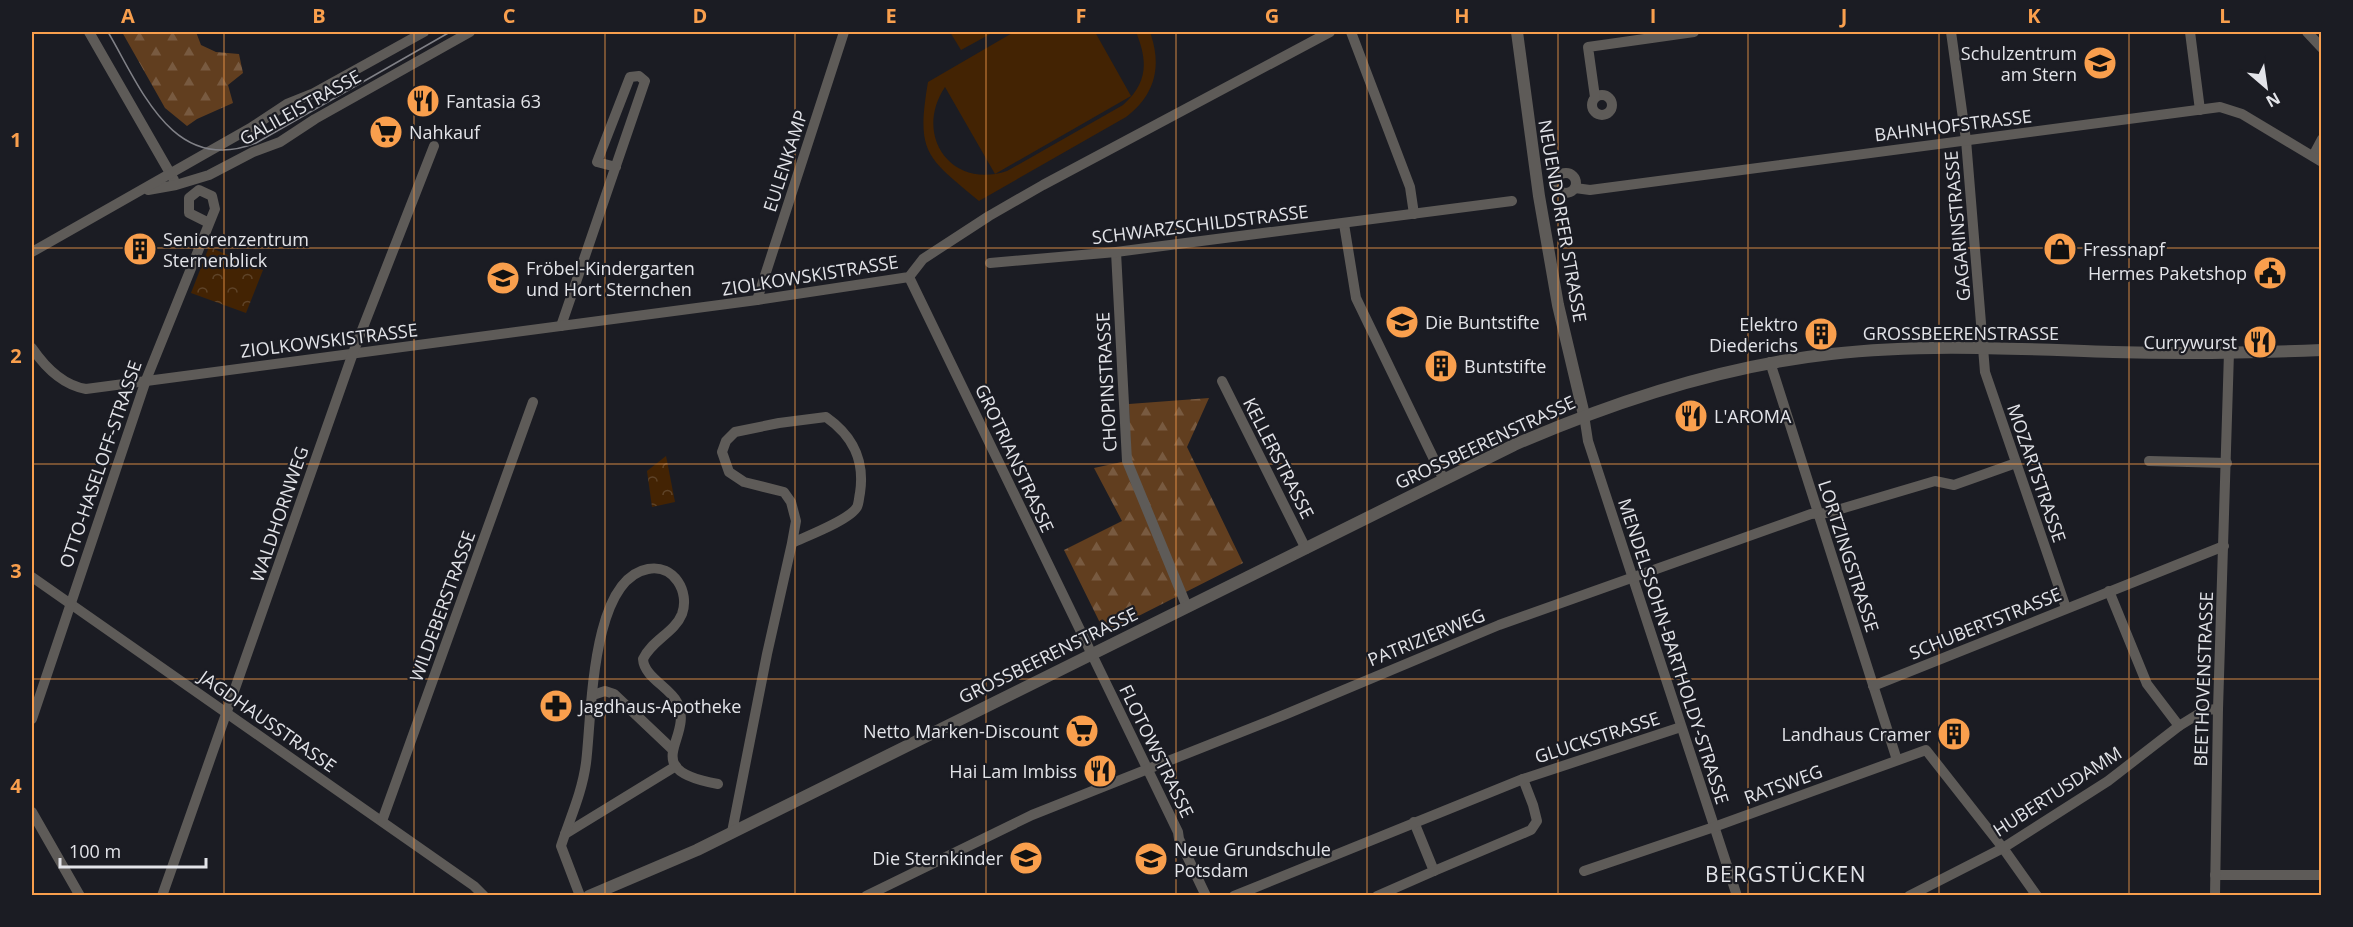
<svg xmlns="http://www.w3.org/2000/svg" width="2353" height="927" viewBox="0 0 2353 927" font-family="'Open Sans',sans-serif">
<defs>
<pattern id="forest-firs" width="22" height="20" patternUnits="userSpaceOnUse" patternTransform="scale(1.5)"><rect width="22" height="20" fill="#613e1f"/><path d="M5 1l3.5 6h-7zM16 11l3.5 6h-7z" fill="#785a40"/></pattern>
<pattern id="park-crowns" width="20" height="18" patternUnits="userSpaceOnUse" patternTransform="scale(1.5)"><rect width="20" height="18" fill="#432303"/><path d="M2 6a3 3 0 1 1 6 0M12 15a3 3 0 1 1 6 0" fill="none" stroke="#5e4328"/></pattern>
</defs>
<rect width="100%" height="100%" fill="#1b1c23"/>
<g fill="url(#forest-firs)">
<polygon points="122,32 172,32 174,34 177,32 196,32 201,45 216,52 239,54 243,73 228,85 233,103 197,119 187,126 165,108"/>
<polygon points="1209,398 1187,447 1243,563 1105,633 1064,550 1122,521 1094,468 1131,460 1129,404"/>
</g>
<g fill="url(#park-crowns)">
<polygon points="209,247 263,270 246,313 191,293"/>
<polygon points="666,456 675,502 652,507 647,471"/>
</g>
<g fill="#432303">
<polygon points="950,32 994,32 961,50"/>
<path d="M 1014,32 L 1095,32 L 1131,96 L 995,174 L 945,87 C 913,135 951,190 1007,171 L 1123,105 C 1148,83 1148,61 1136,32 L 1150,32 L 1151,35 C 1162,68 1154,96 1126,117 L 979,201 C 926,157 916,153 928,82 Z"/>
</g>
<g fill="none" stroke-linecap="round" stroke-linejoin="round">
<g stroke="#5e5b58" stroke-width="10">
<polyline points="89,32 174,180"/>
<polyline points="1351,32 1410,187 1414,214"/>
<polyline points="1951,32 1966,140 1985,372 2066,608"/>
<polyline points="2190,32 2200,110"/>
<polyline points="2307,32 2322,48"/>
<circle cx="1602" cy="105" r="10"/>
<polyline points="1595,97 1588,47 1694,32"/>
<polyline points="2313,156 2322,139"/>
<circle cx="1566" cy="183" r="10"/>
<polyline points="1575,188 1590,190 2220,107 2242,114 2322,162"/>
<polyline points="148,190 176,185 209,175 253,152 280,142 315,119 470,32"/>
<polyline points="1344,224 1356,298 1444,480"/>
<polyline points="32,252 252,127 287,104 312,94 424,32"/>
<polyline points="1116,252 1127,461 1187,607"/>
<polyline points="990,263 1116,252 1512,201"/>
<polyline points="909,277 1178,832 1179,839 1206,896"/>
<polyline points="757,300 844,32"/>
<polyline points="561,326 645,81 639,76 630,77 597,162 616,167"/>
<path d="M 32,348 C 45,367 62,385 86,389 L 757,300 L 909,277 L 923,259 L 989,216 L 1043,185 L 1330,32"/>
<polyline points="1770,362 1897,760"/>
<polyline points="1222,381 1306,549"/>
<polyline points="1584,415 1588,441 1737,896"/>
<polyline points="2149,461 2227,463"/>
<polyline points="32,577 474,886 484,896"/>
<polyline points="2109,591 2147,684 2179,726"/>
<polyline points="1873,686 2224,546"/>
<polyline points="593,695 605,691 614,694 672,749"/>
<polyline points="32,719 146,380 215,209 212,196 199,190 189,198 189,213 209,223"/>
<polyline points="32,812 80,896"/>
<polyline points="382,821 533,402"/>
<polyline points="1414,822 1434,871 1531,830 1537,821 1533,805 1523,779"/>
<path d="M 732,832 L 767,654 L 792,543 C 807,536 850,520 857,507 C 859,503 859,497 860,493 C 865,460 853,436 826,417 L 779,423 L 735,432 L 726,441 L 722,452 L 729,472 L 744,482 L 784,492 L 791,502 L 796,521 L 792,543"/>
<polyline points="565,834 676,766"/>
<polyline points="1584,871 1714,827 1926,750 2003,848 2037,896"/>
<polyline points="2215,875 2322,875"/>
<polyline points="162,896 353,353 434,146"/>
<path d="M 580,896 L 561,846 C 570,818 582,793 586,763 C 592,717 590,579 648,569 C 674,564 690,592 682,614 C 675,632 651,641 643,659 C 644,677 669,687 677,702 C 696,738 634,769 718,784"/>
<polyline points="866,896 1032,815 1284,715 1499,625 1811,514 1827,513 1935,481 1954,485 2016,463"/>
<polyline points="1234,896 1523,779 1681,727"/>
<polyline points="1377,896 1434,871"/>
<polyline points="1909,896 2003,848 2108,781 2179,726 2205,710 2218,709"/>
<polyline points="2215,896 2218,709 2229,352"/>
</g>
<g stroke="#5e5b58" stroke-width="12">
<polyline points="1517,32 1539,196 1558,305 1584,415"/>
<path d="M 589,896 L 697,850 L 1514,445 C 1615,401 1722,366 1831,354 C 1925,343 2019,349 2113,352 C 2182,354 2252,353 2322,350"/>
</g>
<path stroke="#808187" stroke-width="1.5" d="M 108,32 C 141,88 173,176 256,143 L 450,32"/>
</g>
<path fill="none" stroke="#f99f4d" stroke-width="1.5" stroke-opacity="0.55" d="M 224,32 L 224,896M 414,32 L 414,896M 605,32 L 605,896M 795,32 L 795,896M 986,32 L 986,896M 1176,32 L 1176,896M 1367,32 L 1367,896M 1558,32 L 1558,896M 1748,32 L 1748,896M 1939,32 L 1939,896M 2129,32 L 2129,896M 32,248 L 2322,248M 32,464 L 2322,464M 32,679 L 2322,679"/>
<defs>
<g id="school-disc" transform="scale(1.725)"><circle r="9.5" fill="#f99f4d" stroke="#1b1c23"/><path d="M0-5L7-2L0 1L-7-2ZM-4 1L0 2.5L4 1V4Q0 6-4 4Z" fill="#111"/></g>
<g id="restaurant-disc" transform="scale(1.725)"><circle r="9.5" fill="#f99f4d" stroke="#1b1c23"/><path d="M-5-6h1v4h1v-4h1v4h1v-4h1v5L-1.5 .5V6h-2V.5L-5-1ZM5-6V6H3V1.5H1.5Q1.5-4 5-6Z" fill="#111"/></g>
<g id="supermarket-disc" transform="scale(1.725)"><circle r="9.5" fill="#f99f4d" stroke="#1b1c23"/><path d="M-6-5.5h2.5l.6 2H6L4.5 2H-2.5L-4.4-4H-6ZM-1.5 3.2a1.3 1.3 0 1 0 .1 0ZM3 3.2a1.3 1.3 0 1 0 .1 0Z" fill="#111"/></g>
<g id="building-disc" transform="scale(1.725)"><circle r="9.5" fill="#f99f4d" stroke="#1b1c23"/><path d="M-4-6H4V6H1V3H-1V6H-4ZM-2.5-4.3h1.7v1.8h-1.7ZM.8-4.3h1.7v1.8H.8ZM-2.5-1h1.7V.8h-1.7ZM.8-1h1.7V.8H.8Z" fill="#111"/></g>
<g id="shop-disc" transform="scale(1.725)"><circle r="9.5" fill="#f99f4d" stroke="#1b1c23"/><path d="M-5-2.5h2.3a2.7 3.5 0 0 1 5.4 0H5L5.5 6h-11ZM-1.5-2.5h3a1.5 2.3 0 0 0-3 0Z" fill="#111"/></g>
<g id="civic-disc" transform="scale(1.725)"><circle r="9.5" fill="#f99f4d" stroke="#1b1c23"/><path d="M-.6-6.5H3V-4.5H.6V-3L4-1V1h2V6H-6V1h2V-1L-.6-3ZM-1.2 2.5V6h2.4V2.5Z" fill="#111"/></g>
<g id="pharmacy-disc" transform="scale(1.725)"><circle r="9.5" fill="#f99f4d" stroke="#1b1c23"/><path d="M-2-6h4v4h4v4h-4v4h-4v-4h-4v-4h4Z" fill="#111"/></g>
</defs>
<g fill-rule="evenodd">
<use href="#school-disc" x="2100" y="63"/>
<use href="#restaurant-disc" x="423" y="101"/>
<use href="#supermarket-disc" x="386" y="132"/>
<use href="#building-disc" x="140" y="249"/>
<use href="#shop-disc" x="2060" y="249"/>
<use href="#civic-disc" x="2270" y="273"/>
<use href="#school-disc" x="503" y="278"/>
<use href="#school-disc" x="1402" y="322"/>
<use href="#building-disc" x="1821" y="334"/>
<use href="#restaurant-disc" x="2260" y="342"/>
<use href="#building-disc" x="1441" y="366"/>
<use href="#restaurant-disc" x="1691" y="416"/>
<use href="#pharmacy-disc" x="556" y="706"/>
<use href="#supermarket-disc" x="1082" y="731"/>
<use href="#building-disc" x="1954" y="734"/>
<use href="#restaurant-disc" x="1100" y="771"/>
<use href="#school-disc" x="1026" y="858"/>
<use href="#school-disc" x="1151" y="859"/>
</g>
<g text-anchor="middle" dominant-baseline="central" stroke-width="4.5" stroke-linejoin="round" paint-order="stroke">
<g font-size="18" fill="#e3e4e9" stroke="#1b1c23" text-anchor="start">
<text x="2077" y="53" text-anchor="end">Schulzentrum<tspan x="2077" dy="21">am Stern</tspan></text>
<text x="446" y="101">Fantasia 63</text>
<text x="409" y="132">Nahkauf</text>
<text x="163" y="239">Seniorenzentrum<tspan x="163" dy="21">Sternenblick</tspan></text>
<text x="2083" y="249">Fressnapf</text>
<text x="526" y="268">Fröbel-Kindergarten<tspan x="526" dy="21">und Hort Sternchen</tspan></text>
<text x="2247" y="273" text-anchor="end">Hermes Paketshop</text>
<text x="1425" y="322">Die Buntstifte</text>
<text x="1798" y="324" text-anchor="end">Elektro<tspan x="1798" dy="21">Diederichs</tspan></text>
<text x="2237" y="342" text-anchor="end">Currywurst</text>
<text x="1464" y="366">Buntstifte</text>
<text x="1714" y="416">L'AROMA</text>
<text x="579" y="706">Jagdhaus-Apotheke</text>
<text x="1059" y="731" text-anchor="end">Netto Marken-Discount</text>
<text x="1931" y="734" text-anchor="end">Landhaus Cramer</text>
<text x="1077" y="771" text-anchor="end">Hai Lam Imbiss</text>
<text x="1174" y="849">Neue Grundschule<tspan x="1174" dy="21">Potsdam</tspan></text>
<text x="1003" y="858" text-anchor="end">Die Sternkinder</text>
</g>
<g font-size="18" fill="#e3e4e9" stroke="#1b1c23">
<text transform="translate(300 107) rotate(-29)">GALILEISTRASSE</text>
<text transform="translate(1953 125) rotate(-7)">BAHNHOFSTRASSE</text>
<text transform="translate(785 161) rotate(-72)">EULENKAMP</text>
<text transform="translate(1563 221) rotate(80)">NEUENDORFER STRASSE</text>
<text transform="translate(1200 224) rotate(-7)">SCHWARZSCHILDSTRASSE</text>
<text transform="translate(1957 226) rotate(-95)">GAGARINSTRASSE</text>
<text transform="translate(810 275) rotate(-9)">ZIOLKOWSKISTRASSE</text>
<text x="1961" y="333">GROSSBEERENSTRASSE</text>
<text transform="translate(329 340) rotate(-7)">ZIOLKOWSKISTRASSE</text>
<text transform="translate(1106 382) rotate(-93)">CHOPINSTRASSE</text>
<text transform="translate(1485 442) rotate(-25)">GROSSBEERENSTRASSE</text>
<text transform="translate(1015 458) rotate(65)">GROTRIANSTRASSE</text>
<text transform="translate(1279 458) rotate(63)">KELLERSTRASSE</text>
<text transform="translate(100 464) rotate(-71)">OTTO-HASELOFF-STRASSE</text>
<text transform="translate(2037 473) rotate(71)">MOZARTSTRASSE</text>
<text transform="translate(279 514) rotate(-71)">WALDHORNWEG</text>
<text transform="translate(1849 556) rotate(72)">LORTZINGSTRASSE</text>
<text transform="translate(442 606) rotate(-70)">WILDEBERSTRASSE</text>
<text transform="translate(1985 623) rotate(-22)">SCHUBERTSTRASSE</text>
<text transform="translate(1426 637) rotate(-22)">PATRIZIERWEG</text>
<text transform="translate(1674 651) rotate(72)">MENDELSSOHN-BARTHOLDY-STRASSE</text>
<text transform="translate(1048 655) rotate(-26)">GROSSBEERENSTRASSE</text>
<text transform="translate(2203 679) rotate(-88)">BEETHOVENSTRASSE</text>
<text transform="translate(268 721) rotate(35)">JAGDHAUSSTRASSE</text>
<text transform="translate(1597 737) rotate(-18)">GLUCKSTRASSE</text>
<text transform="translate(1157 751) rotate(64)">FLOTOWSTRASSE</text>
<text transform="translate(1783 784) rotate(-20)">RATSWEG</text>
<text transform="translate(2057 791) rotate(-33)">HUBERTUSDAMM</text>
</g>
<g font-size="21" letter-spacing="1.5" fill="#e3e4e9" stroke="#1b1c23">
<text x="1786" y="874">BERGSTÜCKEN</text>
</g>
</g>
<rect width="2353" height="927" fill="none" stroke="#1b1c23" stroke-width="66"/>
<g transform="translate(2266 87) rotate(151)" stroke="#1b1c23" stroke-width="4.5" paint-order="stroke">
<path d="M0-4.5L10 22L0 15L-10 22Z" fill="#e3e4e9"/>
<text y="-9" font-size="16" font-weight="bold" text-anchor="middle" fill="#e3e4e9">N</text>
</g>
<path d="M60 858v9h146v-9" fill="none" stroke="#e3e4e9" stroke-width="3"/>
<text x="69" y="858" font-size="18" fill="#e3e4e9" stroke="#1b1c23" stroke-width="4.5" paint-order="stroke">100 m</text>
<rect x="33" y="33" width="2287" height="861" fill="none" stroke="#f99f4d" stroke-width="2"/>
<g font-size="20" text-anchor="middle" font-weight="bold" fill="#f99f4d">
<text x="128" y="23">A</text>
<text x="319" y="23">B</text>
<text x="509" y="23">C</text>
<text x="700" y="23">D</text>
<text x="891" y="23">E</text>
<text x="1081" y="23">F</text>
<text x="1272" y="23">G</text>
<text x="1462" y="23">H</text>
<text x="1653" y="23">I</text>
<text x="1844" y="23">J</text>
<text x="2034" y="23">K</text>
<text x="2225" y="23">L</text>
<text x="16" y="147">1</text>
<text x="16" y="363">2</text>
<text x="16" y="578">3</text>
<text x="16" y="793">4</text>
</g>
</svg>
